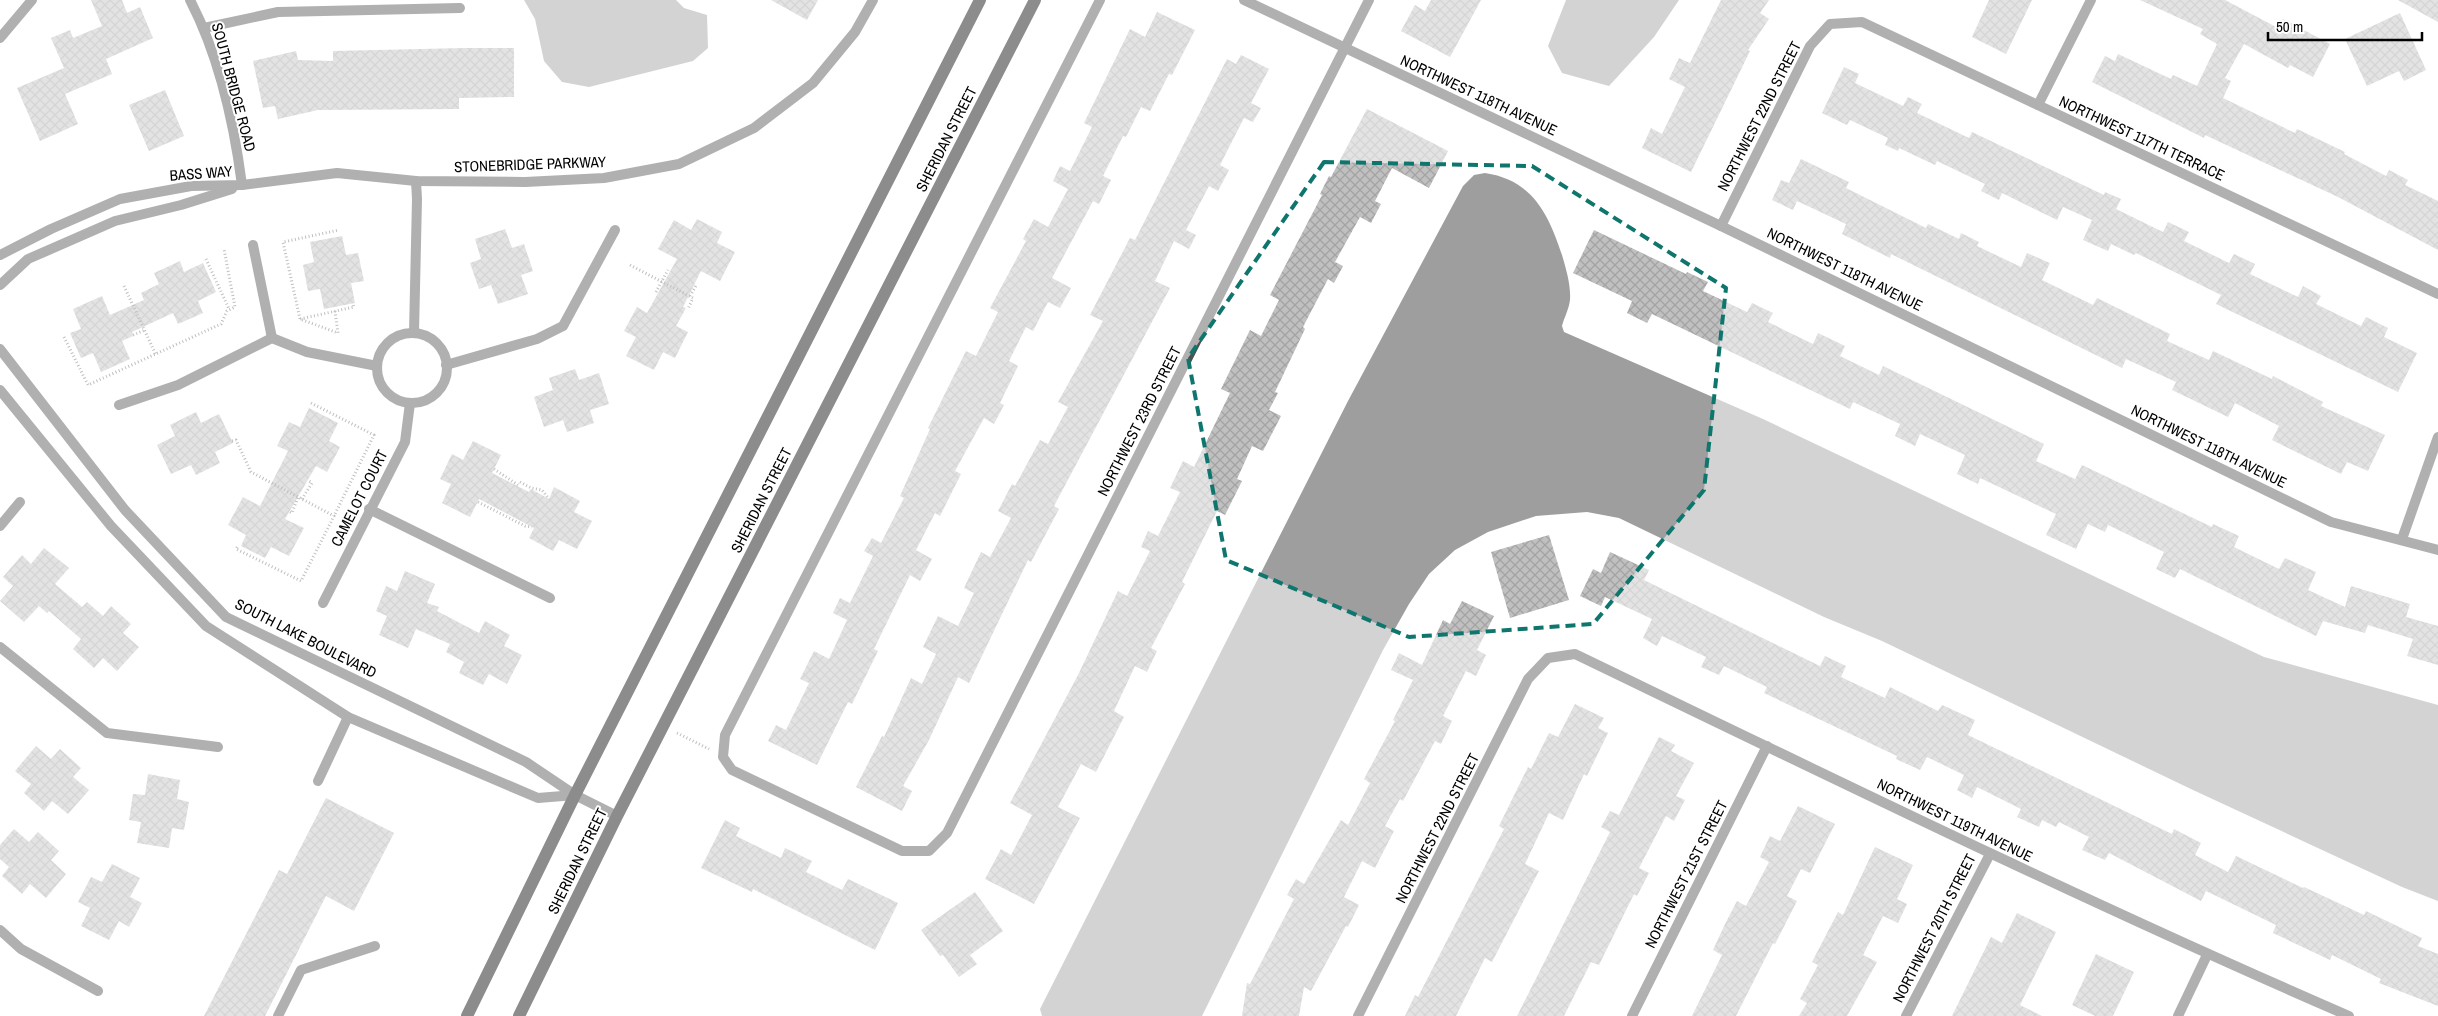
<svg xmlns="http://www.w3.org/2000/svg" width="2438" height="1016" viewBox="0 0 2438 1016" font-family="'Archivo Narrow',sans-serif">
<defs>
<pattern id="building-cross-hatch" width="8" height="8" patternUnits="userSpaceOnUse" patternTransform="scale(1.25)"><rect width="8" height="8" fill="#c0c0c0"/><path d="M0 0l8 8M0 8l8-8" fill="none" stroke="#a3a3a3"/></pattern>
</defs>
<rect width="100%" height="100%" fill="#fff"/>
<g fill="#9e9e9e">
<polygon points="524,0 676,0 684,8 707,15 708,48 693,61 589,87 562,82 544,61 535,19"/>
<polygon points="1566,0 1679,0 1654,37 1609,86 1562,73 1548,46"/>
<path d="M 1485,173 C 1532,180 1548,213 1562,255 C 1566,269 1571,285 1570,300 C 1569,309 1564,318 1562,326 L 1564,332 L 1763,419 L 2264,657 L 2438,705 L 2438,901 L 2402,887 L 2193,790 L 1882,641 L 1824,617 L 1619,518 L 1587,512 L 1536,516 L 1488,532 L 1455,550 L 1429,574 L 1409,604 L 1383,650 L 1202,1016 L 1042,1016 L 1040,1009 L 1348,401 L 1463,186 L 1474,175 Z"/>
</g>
<g fill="url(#building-cross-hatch)">
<polygon points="91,0 122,0 127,13 140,7 153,38 106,59 112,74 65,94 78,124 40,141 17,88 64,68 51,38 70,30 73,38 102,26"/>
<polygon points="771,0 818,0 807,20"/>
<polygon points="1431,0 1481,0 1450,57 1401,31 1415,5 1425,11"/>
<polygon points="1721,0 1769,0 1760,13 1769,19 1748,50 1750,51 1691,172 1642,148 1651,128 1662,134 1685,87 1669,79 1679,58 1690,63"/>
<polygon points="1989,0 2032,0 2006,54 1972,37"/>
<polygon points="2140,0 2225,0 2278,28 2283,19 2330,44 2313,77 2290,65 2288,68 2244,44 2225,78 2231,81 2223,98 2295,133 2297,129 2345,152 2344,154 2386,176 2389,170 2408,180 2405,185 2438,201 2438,250 2338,197 2205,135 2204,138 2092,82 2105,56 2115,61 2118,54 2171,79 2173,75 2197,86 2217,44 2200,34 2203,29"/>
<polygon points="2398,0 2438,0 2438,22"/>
<polygon points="1157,12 1195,30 1172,75 1169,74 1150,111 1141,107 1126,137 1123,136 1103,176 1111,180 1099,204 1093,201 1052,278 1071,288 1060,308 1048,302 1033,331 1026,327 1009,361 1018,366 1000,403 1004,405 994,424 984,418 955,471 961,474 940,516 935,513 916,550 932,559 920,581 910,575 874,649 878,651 852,704 848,702 817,765 768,741 776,725 786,730 809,683 800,679 814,651 829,659 847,620 833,613 840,598 850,603 873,556 864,551 872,538 881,543 904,498 900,496 930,429 928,428 966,351 976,356 998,312 990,308 1026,241 1023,239 1034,219 1048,227 1068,189 1053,181 1060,166 1070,171 1092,127 1084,123 1130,29 1145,37"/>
<polygon points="2400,13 2426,70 2404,81 2399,71 2367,86 2345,39"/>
<polygon points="465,48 514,48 514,97 459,98 459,109 318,110 278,119 275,106 263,108 253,61 296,51 298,60 333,61 333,51"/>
<polygon points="1241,55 1269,69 1251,103 1261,108 1253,122 1244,118 1220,165 1229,170 1218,191 1209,186 1186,230 1196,235 1189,249 1174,241 1155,281 1170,288 1054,506 1059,509 1031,562 1028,560 969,683 958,677 929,740 903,786 912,791 902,811 856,787 882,736 884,737 911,678 922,684 936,654 923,647 938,616 958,626 974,593 964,588 981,552 990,557 1011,518 998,511 1012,484 1015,486 1040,440 1048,444 1068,407 1058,402 1103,321 1090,315 1130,238 1135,240 1227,59 1236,64"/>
<polygon points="1844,67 1859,74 1855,83 1903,106 1908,97 1922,104 1917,113 1969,138 1972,132 2104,195 2105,192 2121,199 2116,209 2163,232 2168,222 2189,232 2184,241 2229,263 2234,254 2255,264 2250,274 2298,297 2303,286 2321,296 2316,304 2361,326 2366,317 2388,328 2384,337 2417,353 2398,392 2216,304 2221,295 2136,253 2134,255 2111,244 2108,251 2083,240 2092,220 2063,207 2057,220 2002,193 1999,200 1981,191 1985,184 1937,161 1935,165 1899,148 1898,151 1885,145 1888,138 1850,120 1847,125 1822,113"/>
<polygon points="165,90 184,136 149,151 129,105"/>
<polygon points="1367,109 1448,151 1429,188 1392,168 1375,201 1381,204 1371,223 1360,217 1335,262 1343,266 1334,283 1328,279 1303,327 1305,329 1275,392 1278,393 1269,410 1281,416 1263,451 1252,446 1237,479 1242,481 1225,515 1217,511 1182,582 1185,584 1151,648 1157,651 1147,672 1135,666 1114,711 1124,717 1096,772 1081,764 1058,807 1080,818 1034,904 985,879 1001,849 1011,855 1032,815 1010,803 1078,675 1118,591 1127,596 1150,551 1141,547 1148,531 1158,536 1180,492 1170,488 1183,461 1194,467 1230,393 1221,389 1250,330 1261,336 1279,300 1270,295 1322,195 1320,194 1329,176 1331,177"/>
<polygon points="1801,159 1849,182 1846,188 1926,228 1928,224 1959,239 1961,233 1979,242 1977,246 2021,267 2027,253 2050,263 2042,280 2093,305 2097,298 2170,334 2167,341 2209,360 2213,351 2272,379 2273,376 2323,402 2321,406 2385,435 2368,471 2347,462 2341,474 2272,440 2279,426 2235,403 2228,417 2172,390 2176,382 2126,359 2122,368 1891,254 1890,258 1842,234 1846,224 1797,201 1793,210 1772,200 1781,180 1789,183"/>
<polygon points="697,219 722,232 717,243 735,252 720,281 701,271 683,307 686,308 676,326 688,332 675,358 663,352 654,370 626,356 636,337 624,331 637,307 647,313 677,259 658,249 674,220 691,230"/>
<polygon points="505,229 512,248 524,244 533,271 521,275 528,294 498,304 491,285 479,289 470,263 481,259 475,239"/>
<polygon points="1594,230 1686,274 1687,272 1708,282 1703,291 1747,312 1752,303 1773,313 1768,322 1813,344 1818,333 1845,346 1840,356 1879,375 1883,366 2044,444 2036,461 2075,479 2082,465 2212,527 2213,524 2239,536 2234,547 2279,569 2285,558 2316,572 2308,590 2345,607 2351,586 2410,604 2406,617 2438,626 2438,665 2407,656 2413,639 2368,625 2365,633 2323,621 2316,636 2180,569 2175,578 2156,569 2164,552 2108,525 2105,532 2088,524 2076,549 2046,535 2056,514 1980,478 1978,484 1957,474 1965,455 1920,434 1915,446 1895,436 1900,424 1853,402 1850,409 1652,314 1647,323 1627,313 1632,301 1573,273"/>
<polygon points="342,236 346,255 358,253 364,281 351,283 355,303 324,309 320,289 308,291 303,265 314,262 310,242"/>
<polygon points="180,261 184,272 203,263 216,292 198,301 203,313 178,324 173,313 132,332 133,336 122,341 130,359 101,372 93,353 81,358 70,333 81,329 73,309 102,296 110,315 144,300 141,293 159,284 154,273"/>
<polygon points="575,369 579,380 599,373 609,404 590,410 594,423 567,432 563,420 544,427 534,397 553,390 549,378"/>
<polygon points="309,408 338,423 329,441 340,447 327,472 316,466 285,519 304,528 289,556 271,547 265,558 241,546 246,535 228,525 243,497 260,506 288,451 277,446 289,422 300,427"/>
<polygon points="196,412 201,423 219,414 233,443 215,452 220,463 196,475 191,465 171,474 157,445 175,436 170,425"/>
<polygon points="473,441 501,455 492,473 529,492 531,489 549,499 554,487 580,501 574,512 592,521 577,549 559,540 553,551 529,538 534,528 479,499 470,517 442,503 451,484 440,479 452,454 463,460"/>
<polygon points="1549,535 1569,600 1510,618 1491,552"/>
<polygon points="44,548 69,568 55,584 82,607 87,602 103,616 111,606 131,624 123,633 139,647 117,671 103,658 94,668 73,649 81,639 49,611 47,613 39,606 24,622 0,601 13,586 3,577 22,555 31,564"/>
<polygon points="1610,552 1649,570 1644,580 1820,666 1825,656 1846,666 1841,677 1885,698 1890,687 1938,711 1942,705 1975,720 1968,735 2172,834 2174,829 2201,843 2195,855 2228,872 2236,856 2303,888 2304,887 2364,915 2366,911 2422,938 2418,946 2438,954 2438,1006 2379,983 2381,979 2332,955 2330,960 2273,933 2276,925 2206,891 2201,901 2109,853 2105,860 2082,850 2089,837 2059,822 2056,827 2042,820 2039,827 2017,817 2021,809 1977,787 1972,798 1957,790 1964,775 1927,757 1920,770 1896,759 1897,756 1764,693 1767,687 1724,666 1719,675 1701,667 1706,657 1662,636 1657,646 1643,638 1652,619 1605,597 1601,606 1580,596 1593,569 1601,573"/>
<polygon points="405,571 435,584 427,603 439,607 437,611 479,633 485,621 510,635 504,646 522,655 507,684 489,674 483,685 459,673 464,662 446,652 450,644 416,629 408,648 379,635 387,616 376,611 386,586 397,591"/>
<polygon points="1462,601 1494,616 1477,650 1486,655 1476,676 1466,671 1443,716 1452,721 1441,744 1435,741 1403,801 1400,799 1385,826 1394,831 1375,868 1362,861 1344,897 1359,905 1348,927 1346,926 1311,991 1304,987 1299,1016 1242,1016 1247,983 1250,984 1294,899 1287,895 1296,879 1304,884 1341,820 1348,825 1370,783 1364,779 1395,721 1393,720 1413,680 1391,670 1399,653 1422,665 1443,620 1450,624"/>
<polygon points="1575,704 1604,718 1598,728 1608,733 1587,776 1584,774 1563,820 1549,813 1525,864 1539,871 1492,962 1485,958 1456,1016 1405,1016 1415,995 1418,997 1504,829 1499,826 1528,767 1531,769 1549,733 1558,737"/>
<polygon points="1659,737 1675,745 1671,751 1694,763 1676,796 1685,800 1674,821 1666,816 1639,868 1649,873 1637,896 1634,894 1599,965 1591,962 1564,1016 1517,1016 1610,832 1601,827 1610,811 1619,815"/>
<polygon points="36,746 51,759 60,749 81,768 73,777 89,790 68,814 52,801 44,811 24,793 31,784 15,771"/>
<polygon points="148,774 180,780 177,799 189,802 184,830 172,828 169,848 137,843 141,822 129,820 133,794 145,795"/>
<polygon points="326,798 394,833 354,911 326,896 265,1016 204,1016 279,870 287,874"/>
<polygon points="1798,806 1835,824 1810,873 1801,869 1787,896 1797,901 1775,944 1773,943 1736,1016 1692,1016 1722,955 1713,950 1726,922 1737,901 1746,906 1769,862 1760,857 1770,836 1780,841"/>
<polygon points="725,820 740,828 736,836 781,858 785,848 812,861 806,872 842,890 848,879 898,903 875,950 753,889 752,892 701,868"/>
<polygon points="14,829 29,842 38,832 59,851 51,860 66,874 46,898 30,884 22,894 2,876 9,867 0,859 0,845"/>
<polygon points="1875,847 1913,865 1897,899 1907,904 1898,923 1883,916 1863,955 1877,962 1847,1016 1799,1016 1807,1003 1800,999 1818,965 1812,962 1838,912 1843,915"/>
<polygon points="112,864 140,878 130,897 142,903 129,927 119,921 109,940 81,926 90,908 78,902 91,877 102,882"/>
<polygon points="975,892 1003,931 970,955 977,964 959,977 943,955 940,956 921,930"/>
<polygon points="2017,913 2056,932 2020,1005 2042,1016 1952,1016 1991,937 2002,943"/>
<polygon points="2096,954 2134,972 2113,1016 2095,1016 2072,1005"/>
</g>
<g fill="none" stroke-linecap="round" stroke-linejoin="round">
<g stroke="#727272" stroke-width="3" stroke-dasharray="1 2.5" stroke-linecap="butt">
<polyline points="206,259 229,309"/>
<polyline points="630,265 693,298 688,309"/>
<polyline points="124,286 156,355"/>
<polyline points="656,292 668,270"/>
<polyline points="690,296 697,284"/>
<polyline points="335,311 338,333 300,319 354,307 353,304"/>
<polyline points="300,319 283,242 339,230"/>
<polyline points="133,335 145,330"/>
<polyline points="64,337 88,385 221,324 227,311 235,307 224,249"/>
<polyline points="311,403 374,435 334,516"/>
<polyline points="232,441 236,440 251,472 334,516 301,581 236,549 238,546"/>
<polyline points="494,469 518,485"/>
<polyline points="520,482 531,488 542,490 549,499"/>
<polyline points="302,499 312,483 309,481"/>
<polyline points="478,502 525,526 532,527"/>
<polyline points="290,512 292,513 298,497"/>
<polyline points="677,733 709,749"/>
</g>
<g stroke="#505050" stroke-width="10">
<polyline points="253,245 272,338"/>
<polyline points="446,365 537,339 563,326 615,230"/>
<polyline points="119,405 178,385 272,338 307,352 377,366"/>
<polyline points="369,509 550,598"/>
<polyline points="0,526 20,502"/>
<polyline points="323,603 405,442 410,403"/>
<polyline points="0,647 107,733 218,747"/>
<polyline points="318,781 348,717"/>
<polyline points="0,930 21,949 98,991"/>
<polyline points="278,1016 301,970 375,946"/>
</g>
<g stroke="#505050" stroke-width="10">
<path d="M 190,0 C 219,56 234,123 242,185"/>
<polyline points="1100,0 725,735 723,757 732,770 902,851 929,851 947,833 1369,0"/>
<polyline points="1244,0 1721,226 2331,522 2438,550"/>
<polyline points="204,28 278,12 460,8"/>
<polyline points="0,38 32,0"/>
<polyline points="2038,105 2091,0"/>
<polyline points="1721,226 1810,46 1830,24 1862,22 2438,294"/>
<polyline points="0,255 51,229 120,199 191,186 242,185 337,173 416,181 525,182 604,178 679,164 754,128 813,83 855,32 873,0"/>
<polyline points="0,285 28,259 115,221 181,205 232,189"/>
<polyline points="414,333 417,199 416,181"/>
<circle cx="412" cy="368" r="35"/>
<polyline points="0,349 125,510 226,617 526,762 575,795 617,816"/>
<polyline points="0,390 111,526 206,626 348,717 538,798 575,795"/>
<polyline points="2402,539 2438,437"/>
<path d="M 1358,1016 L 1528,679 L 1548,658 L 1575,654 C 1832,778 2088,903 2349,1016"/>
<polyline points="1632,1016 1767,746"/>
<polyline points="1906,1016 1990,854"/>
<polyline points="2178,1016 2207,955"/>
</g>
<g stroke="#000" stroke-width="12">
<polyline points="467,1016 575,795 980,0"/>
<polyline points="519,1016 617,816 1035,0"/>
</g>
</g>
<path d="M0 0H2438V1016H0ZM 1324,162 L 1532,166 L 1726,288 L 1704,490 L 1593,624 L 1409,637 L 1226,560 L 1188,358 Z" fill="#fff" fill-opacity=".55" fill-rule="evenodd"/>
<path fill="none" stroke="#0f766e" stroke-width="4" stroke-dasharray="10 6" stroke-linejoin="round" d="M 1324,162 L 1532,166 L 1726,288 L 1704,490 L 1593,624 L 1409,637 L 1226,560 L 1188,358 Z"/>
<g text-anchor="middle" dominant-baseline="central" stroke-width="4" stroke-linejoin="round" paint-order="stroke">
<g font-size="15" fill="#000" stroke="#fff">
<text transform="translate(234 87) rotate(75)">SOUTH BRIDGE ROAD</text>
<text transform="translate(1479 95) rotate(25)">NORTHWEST 118TH AVENUE</text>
<text transform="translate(1759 116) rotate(-63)">NORTHWEST 22ND STREET</text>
<text transform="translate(2142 138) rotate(25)">NORTHWEST 117TH TERRACE</text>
<text transform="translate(946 139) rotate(-63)">SHERIDAN STREET</text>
<text transform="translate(530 164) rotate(-2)">STONEBRIDGE PARKWAY</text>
<text transform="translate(201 173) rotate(-4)">BASS WAY</text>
<text transform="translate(1845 269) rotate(26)">NORTHWEST 118TH AVENUE</text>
<text transform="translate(1139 421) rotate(-63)">NORTHWEST 23RD STREET</text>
<text transform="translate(2209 446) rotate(26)">NORTHWEST 118TH AVENUE</text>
<text transform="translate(359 498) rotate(-63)">CAMELOT COURT</text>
<text transform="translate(761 500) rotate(-63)">SHERIDAN STREET</text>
<text transform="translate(306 638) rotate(27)">SOUTH LAKE BOULEVARD</text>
<text transform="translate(1955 820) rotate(26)">NORTHWEST 119TH AVENUE</text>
<text transform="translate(1437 828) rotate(-63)">NORTHWEST 22ND STREET</text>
<text transform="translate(577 861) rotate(-64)">SHERIDAN STREET</text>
<text transform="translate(1686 874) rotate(-63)">NORTHWEST 21ST STREET</text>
<text transform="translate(1934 928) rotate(-63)">NORTHWEST 20TH STREET</text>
</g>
</g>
<path d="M2268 32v8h154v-8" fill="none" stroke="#000000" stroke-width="2.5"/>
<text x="2276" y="32" font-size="15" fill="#000000" stroke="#ffffff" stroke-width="4" paint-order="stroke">50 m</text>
</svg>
